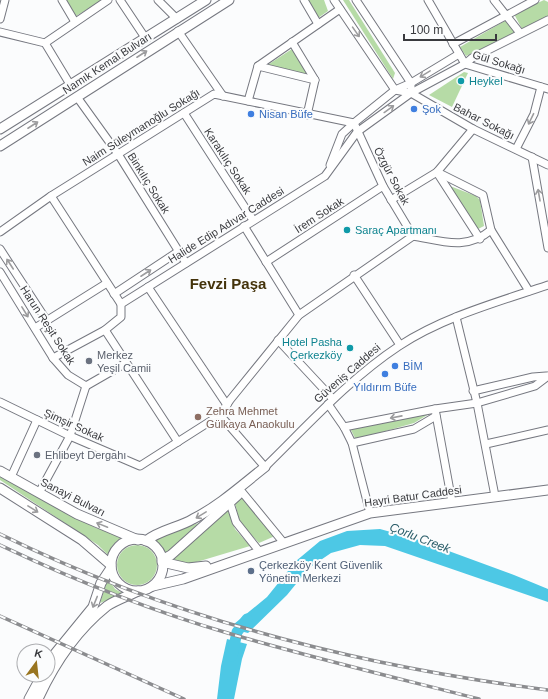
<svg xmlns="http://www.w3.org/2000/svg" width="548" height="699" viewBox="0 0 548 699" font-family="Helvetica,sans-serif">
<rect width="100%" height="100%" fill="#fbfcfd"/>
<g fill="#b6dba6">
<polygon points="66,0 103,0 76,16"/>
<polygon points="307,0 324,0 328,11 318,18"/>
<polygon points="343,0 349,0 395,73 393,79"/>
<polygon points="544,0 548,2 548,17 522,29 514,14"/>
<polygon points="508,19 516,33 466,56 460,47"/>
<polygon points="292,49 310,77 266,66"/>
<polygon points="464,72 468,73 452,107 429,95"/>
<polygon points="450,186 476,196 480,200 484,226 478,229"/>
<polygon points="429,414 414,423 361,438 355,438 351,430 358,427"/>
<path d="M 0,474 L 96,528 L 128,537 C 116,539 112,545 108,555 L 98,545 L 0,480 Z"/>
<polygon points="242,497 275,536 259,543 240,523 235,503"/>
<polygon points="228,510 235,529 250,546 190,564 175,561 174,558"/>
<polygon points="199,523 166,555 152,538"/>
<circle cx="137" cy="565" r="20"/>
<polygon points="108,578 115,589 124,594 100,603"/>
</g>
<g fill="#4dc8e5">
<polygon points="380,529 416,539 514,575 548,589 548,602 385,546 360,545 331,553 309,568 287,595 248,633 240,631 234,626 234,624 267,597 296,561 320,541 347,531"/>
<polygon points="227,639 247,644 242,659 234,699 217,699 221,666"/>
</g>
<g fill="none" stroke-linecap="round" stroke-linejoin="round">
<polyline stroke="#4dc8e5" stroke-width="11" points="232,656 237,632 247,619"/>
<g stroke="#767880" stroke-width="9">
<g id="minor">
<polyline points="62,0 75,22"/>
<polyline points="120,0 146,39"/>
<polyline points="158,0 177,19"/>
<polyline points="304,0 318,24"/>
<polyline points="334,0 395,90 411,93 473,129 548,165"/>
<polyline points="356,0 411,83 411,87"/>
<polyline points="428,0 465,64 548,89"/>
<polyline points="494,0 520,33"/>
<polyline points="0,19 5,0"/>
<polyline points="178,31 223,96"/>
<polyline points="0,32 45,43 71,86"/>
<polyline points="292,42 315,80"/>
<polyline points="45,43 108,0"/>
<polyline points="453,44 535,0"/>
<polyline points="258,66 340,9"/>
<polyline points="77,97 118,154 186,263"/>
<polyline points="248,101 258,66 315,80 307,115"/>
<polyline points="184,113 253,220"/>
<polyline points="516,149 534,114 541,87"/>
<polyline points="532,157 548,248"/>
<polyline points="330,165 342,134 354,123 395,90 411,83 459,54"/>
<polyline points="438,174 480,239"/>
<polyline points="51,196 121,304"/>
<polyline points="391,200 437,172 473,129"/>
<polyline points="244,226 299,315"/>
<polyline points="491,230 529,291"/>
<polyline points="0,232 51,196 214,94 354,123 383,186 413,236"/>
<path d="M 413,236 C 442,241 466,251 491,230 L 483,195 L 437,172"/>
<polyline points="0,249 47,321"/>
<polyline points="266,262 383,186"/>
<polyline points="0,272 53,358 68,375 86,386 70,436 39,493"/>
<polyline points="354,275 400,345"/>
<polyline points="148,287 227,405"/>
<polyline points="114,294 179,251"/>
<polyline points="456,317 477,403 495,496"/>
<polyline points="35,328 107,283"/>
<polyline points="105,330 178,442"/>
<polyline points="278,340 333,399"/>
<polyline points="53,358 105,330 121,317 121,304 325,176 357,132 411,93 465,64 472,58 548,20"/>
<polyline points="86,386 126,363"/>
<polyline points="473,391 533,377 546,376"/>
<polyline points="0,402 70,436 140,466 220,415 230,400 299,315 413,236"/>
<polyline points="328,404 344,427 352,443 370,513"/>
<polyline points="435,409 452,502"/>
<path d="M 220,415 L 265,467 C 308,425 349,379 399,346 C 443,317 498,302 548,285"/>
<polyline points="344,427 435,409 477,403 535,386 548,376"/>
<polyline points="352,443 414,429 436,416"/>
<polyline points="486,444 548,430"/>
<polyline points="11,477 37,420"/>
<polyline points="242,492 283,542"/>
<polyline points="230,503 236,522 259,551"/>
</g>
</g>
<g stroke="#767880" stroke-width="11">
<g id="major">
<polyline points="0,129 206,0"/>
<polyline points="0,146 229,0"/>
<polyline points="0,471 77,514 138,540"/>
<polyline points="0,488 82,540 111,565"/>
<circle cx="137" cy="565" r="26"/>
<path d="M 146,541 C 159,530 178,528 193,519 C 219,506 242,485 265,467"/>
<polyline points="162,560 171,555 238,495"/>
<polyline points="162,562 188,568 206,566"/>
<polyline points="153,586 183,579 370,513 548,490"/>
<polyline points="48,665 53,656 93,607 101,583 111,568"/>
<polyline points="29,699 42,675"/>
<path d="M 38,699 C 54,664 77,630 107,606 C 116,600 128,596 138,591"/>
</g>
</g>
<use href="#minor" stroke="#fff" stroke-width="7"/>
<use href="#major" stroke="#fff" stroke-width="9"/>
<g stroke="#8b8c8f" stroke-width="3.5">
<g id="rail">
<path d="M 0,534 C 173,619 358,666 548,690"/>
<path d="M 0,545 C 74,580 152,611 231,634 C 313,658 397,678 479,699"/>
<polyline points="0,616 184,699"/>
</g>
</g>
<use href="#rail" stroke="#fbfcfd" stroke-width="2" stroke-dasharray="6" stroke-linecap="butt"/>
</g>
<defs><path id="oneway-shaft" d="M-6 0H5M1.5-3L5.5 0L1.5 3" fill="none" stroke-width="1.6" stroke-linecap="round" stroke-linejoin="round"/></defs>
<g stroke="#9c9c9e">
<use href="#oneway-shaft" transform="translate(356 32) rotate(55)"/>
<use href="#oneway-shaft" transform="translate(142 54) rotate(-33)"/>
<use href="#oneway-shaft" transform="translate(425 74) rotate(149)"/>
<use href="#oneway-shaft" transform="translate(389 109) rotate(-36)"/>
<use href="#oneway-shaft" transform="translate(531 119) rotate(116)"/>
<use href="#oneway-shaft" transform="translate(33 125) rotate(-33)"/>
<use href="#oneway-shaft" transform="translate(539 195) rotate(-100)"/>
<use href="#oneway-shaft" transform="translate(10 264) rotate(-123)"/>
<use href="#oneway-shaft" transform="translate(146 273) rotate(-33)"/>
<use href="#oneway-shaft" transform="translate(25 312) rotate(58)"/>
<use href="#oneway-shaft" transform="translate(396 417) rotate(169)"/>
<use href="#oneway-shaft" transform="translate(33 509) rotate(32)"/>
<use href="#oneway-shaft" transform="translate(201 515) rotate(149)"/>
<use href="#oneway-shaft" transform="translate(102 525) rotate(-158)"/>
<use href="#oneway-shaft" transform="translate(95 602) rotate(112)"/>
</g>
<g fill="#0f9aa8" stroke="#fbfcfd" stroke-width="1.5">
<circle cx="461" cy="81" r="4"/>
<circle cx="347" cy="230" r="4"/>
<circle cx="350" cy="348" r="4"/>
</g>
<g fill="#3f7fe0" stroke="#fbfcfd" stroke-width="1.5">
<circle cx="414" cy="109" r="4"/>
<circle cx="251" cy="114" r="4"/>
<circle cx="395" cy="366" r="4"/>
<circle cx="385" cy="374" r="4"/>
</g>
<g fill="#6b7280" stroke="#fbfcfd" stroke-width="1.5">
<circle cx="89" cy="361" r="4"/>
<circle cx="37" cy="455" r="4"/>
</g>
<circle fill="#8d6e63" stroke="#fbfcfd" stroke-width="1.5" cx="198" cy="417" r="4"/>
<circle fill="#5c6f8a" stroke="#fbfcfd" stroke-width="1.5" cx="251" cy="571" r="4"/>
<g text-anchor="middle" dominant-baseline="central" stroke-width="4" stroke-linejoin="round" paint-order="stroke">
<g font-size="11" fill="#393a3e" stroke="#fbfcfd">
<text transform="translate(499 62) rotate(17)">Gül Sokağı</text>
<text transform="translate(107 63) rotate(-33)">Namık Kemal Bulvarı</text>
<text transform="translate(484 121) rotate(27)">Bahar Sokağı</text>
<text transform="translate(141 127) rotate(-32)">Naim Süleymanoğlu Sokağı</text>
<text transform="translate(228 161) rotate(57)">Karakılıç Sokak</text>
<text transform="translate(392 176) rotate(62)">Özgür Sokak</text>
<text transform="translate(149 183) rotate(58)">Binkılıç Sokak</text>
<text transform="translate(319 215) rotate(-33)">İrem Sokak</text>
<text transform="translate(226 225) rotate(-32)">Halide Edip Adıvar Caddesi</text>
<text transform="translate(48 325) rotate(57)">Harun Reşit Sokak</text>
<text transform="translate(347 373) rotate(-41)">Güveniş Caddesi</text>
<text transform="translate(74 425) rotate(24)">Şimşir Sokak</text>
<text transform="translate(413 496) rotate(-8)">Hayri Batur Caddesi</text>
<text transform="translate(73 497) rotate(27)">Sanayi Bulvarı</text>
</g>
<g font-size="11" fill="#0d838f" stroke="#fbfcfd" text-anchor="start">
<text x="469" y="81">Heykel</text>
<text x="355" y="230">Saraç Apartmanı</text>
<text x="342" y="342" text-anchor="end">Hotel Pasha<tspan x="342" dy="13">Çerkezköy</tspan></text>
</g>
<g font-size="11" fill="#366cbe" stroke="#fbfcfd" text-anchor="start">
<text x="422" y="109">Şok</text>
<text x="259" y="114">Nisan Büfe</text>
<text x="403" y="366">BİM</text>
<text x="385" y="387" text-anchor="middle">Yıldırım Büfe</text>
</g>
<g font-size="11" fill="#5b616d" stroke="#fbfcfd" text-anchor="start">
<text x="97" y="355">Merkez<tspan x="97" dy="13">Yeşil Camii</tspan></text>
<text x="45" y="455">Ehlibeyt Dergahı</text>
</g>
<g font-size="11" fill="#785e54" stroke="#fbfcfd" text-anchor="start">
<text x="206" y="411">Zehra Mehmet<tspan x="206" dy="13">Gülkaya Anaokulu</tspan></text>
</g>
<g font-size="11" fill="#4e5e75" stroke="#fbfcfd" text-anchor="start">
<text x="259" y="565">Çerkezköy Kent Güvenlik<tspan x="259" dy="13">Yönetim Merkezi</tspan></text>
</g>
<g font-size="12" font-style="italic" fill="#2a5d69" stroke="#fbfcfd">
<text transform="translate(420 538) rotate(21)">Çorlu Creek</text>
</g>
<g font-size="15" font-weight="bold" fill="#44330b" stroke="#fbfcfd">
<text x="228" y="283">Fevzi Paşa</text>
</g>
</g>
<g transform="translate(36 663) rotate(15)"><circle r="19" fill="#fbfcfd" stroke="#adaeb1"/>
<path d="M0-3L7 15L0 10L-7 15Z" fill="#997520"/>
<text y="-6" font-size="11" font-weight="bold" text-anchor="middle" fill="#393a3e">K</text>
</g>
<path d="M404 34v6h92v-6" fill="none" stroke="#393a3e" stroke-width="2"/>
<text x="410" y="34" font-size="12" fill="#393a3e" stroke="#fbfcfd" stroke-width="3" paint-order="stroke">100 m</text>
</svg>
